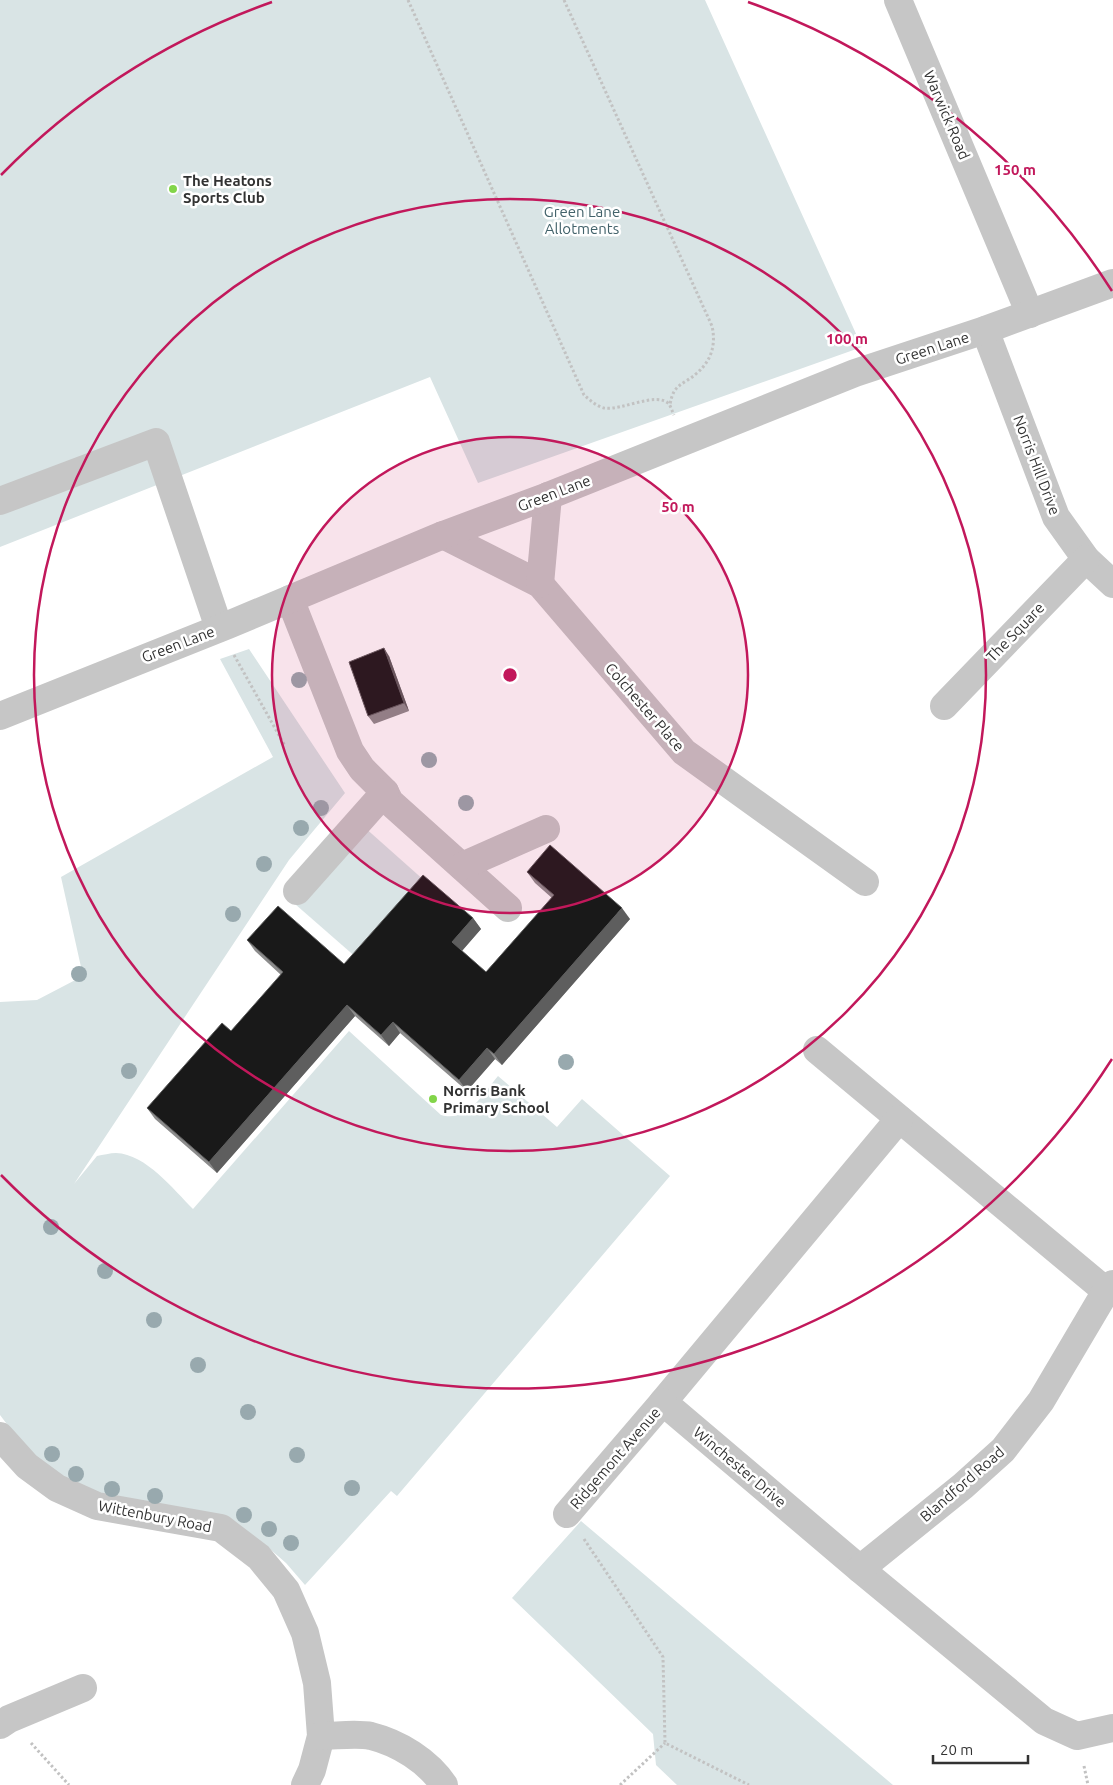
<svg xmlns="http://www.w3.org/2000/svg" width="1113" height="1785" viewBox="0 0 1113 1785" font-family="Ubuntu,sans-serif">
<rect width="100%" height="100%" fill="#fff"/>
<g fill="#d9e4e5">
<polygon points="0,0 705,0 862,347 478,483 430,377 0,547"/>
<path d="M 249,649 L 345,793 L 289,860 L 74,1184 L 97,1156 C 103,1155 110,1153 116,1153 C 146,1154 174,1190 193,1209 L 349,1031 L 441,1115 C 467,1123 483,1094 498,1076 L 557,1127 L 582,1099 L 670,1176 L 397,1496 L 391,1491 L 305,1585 L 286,1563 L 263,1543 L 90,1495 L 28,1452 L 0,1415 L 0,1002 L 37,1000 L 83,976 L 61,877 L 273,757 L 220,659 Z"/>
<polygon points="363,826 426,882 358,959 295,904"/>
<polygon points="581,1521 893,1785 677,1785 656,1765 653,1734 512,1598"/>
</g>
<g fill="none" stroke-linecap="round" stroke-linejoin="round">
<g stroke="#c2c2c2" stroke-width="3" stroke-dasharray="2.5 2.5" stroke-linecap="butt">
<path d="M 408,0 L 584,395 C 590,400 596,406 604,408 C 621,411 657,391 669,404 C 671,407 672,411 674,415"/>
<path d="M 564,0 L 712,326 C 716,344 712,360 697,373 C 684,385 673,383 670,405"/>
<polyline points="234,655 285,746"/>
<polyline points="584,1539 663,1657 665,1743 749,1785"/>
<polyline points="31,1743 69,1785"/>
<polyline points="1084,1766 1088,1785"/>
<polyline points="620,1785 665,1743"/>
</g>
<g stroke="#c6c6c6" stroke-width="28">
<polyline points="898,0 1030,314"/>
<polyline points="985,330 1056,517 1086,559 1113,584"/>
<polyline points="0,501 156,442 219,628"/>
<polyline points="443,535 540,584 684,752 865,882"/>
<polyline points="540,584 548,496"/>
<polyline points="290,599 350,751 362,769 385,792 390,802 508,908"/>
<polyline points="944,706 1086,559"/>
<polyline points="0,716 228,625 443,535 548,496 855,373 985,330 1113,283"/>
<polyline points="462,866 546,829"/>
<polyline points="297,891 385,792"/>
<polyline points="817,1050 1106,1291"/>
<polyline points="899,1119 663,1402 860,1569 1044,1721 1077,1736 1113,1728"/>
<polyline points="0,1436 27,1466 57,1488 97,1506 221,1528 259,1557 286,1590 305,1633 317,1683 321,1736 312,1770 305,1785"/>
<polyline points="567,1514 663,1402"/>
<polyline points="860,1569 963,1486 1003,1450 1041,1401 1106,1291 1113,1284"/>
<polyline points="0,1725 9,1719 83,1688"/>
<path d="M 321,1736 C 336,1736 357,1733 371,1736 C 399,1743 428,1761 444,1785"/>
</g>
</g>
<g fill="#98a9ae">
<circle cx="299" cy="680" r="8"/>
<circle cx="429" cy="760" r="8"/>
<circle cx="466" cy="803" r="8"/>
<circle cx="321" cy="808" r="8"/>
<circle cx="301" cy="828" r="8"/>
<circle cx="264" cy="864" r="8"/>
<circle cx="233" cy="914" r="8"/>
<circle cx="79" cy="974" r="8"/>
<circle cx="566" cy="1062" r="8"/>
<circle cx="129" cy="1071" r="8"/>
<circle cx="51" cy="1227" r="8"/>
<circle cx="105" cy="1271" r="8"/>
<circle cx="154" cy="1320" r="8"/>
<circle cx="198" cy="1365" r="8"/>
<circle cx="248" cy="1412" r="8"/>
<circle cx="52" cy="1454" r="8"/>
<circle cx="297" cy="1455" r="8"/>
<circle cx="76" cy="1474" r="8"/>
<circle cx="352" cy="1488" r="8"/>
<circle cx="112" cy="1489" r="8"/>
<circle cx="155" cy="1496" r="8"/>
<circle cx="244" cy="1515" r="8"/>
<circle cx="269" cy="1529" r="8"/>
<circle cx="291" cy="1543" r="8"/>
</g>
<g fill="#8c8c8c">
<polygon points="389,656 409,711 374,724 368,716"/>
<polygon points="527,872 630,919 502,1065 495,1059 467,1091 400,1033 389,1046 355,1016 217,1173 155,1119 147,1108 231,1031 281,975 255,951 247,940 344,964 473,918 481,929 462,951 486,972 552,898 535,883"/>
</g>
<g fill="#5e5e5e">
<polygon points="384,648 389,656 409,711 404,703"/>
<polygon points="622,908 630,919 502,1065 494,1054"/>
<polygon points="473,918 481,929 460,953 452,942"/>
<polygon points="347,1005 355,1016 217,1173 209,1162"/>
<polygon points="393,1022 400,1033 389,1046 381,1035"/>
<polygon points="487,1048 495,1059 467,1091 459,1080"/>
</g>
<g fill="#191919" stroke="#5e5e5e">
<polygon points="384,648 404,703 368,716 349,662"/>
<polygon points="550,845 622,908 494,1054 487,1048 459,1080 393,1022 381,1035 347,1005 209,1162 147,1108 222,1023 231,1031 283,972 247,940 278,906 344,964 423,875 473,918 452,942 486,972 554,895 527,872"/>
</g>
<circle cx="510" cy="675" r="238" fill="#c2185b" fill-opacity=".12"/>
<g fill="none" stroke="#c2185b" stroke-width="2.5">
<circle cx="510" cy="675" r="238"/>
<circle cx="510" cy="675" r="476"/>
<path d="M1112 1059A714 714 0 0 1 1 1175M1 175A714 714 0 0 1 272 2M748 2A714 714 0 0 1 1112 291"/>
</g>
<g fill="#82d549" stroke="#fff" stroke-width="2">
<circle cx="173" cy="189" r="5"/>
<circle cx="433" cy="1099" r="5"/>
</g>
<g text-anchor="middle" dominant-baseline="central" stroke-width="5" stroke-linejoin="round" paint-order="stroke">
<g font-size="15" fill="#323232" stroke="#fff">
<text transform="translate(947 115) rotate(67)">Warwick Road</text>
<text transform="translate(932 348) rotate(-18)">Green Lane</text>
<text transform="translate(1037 465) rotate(69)">Norris Hill Drive</text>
<text transform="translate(554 493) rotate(-21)">Green Lane</text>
<text transform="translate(1015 632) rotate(-46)">The Square</text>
<text transform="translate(178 644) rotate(-21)">Green Lane</text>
<text transform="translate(645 707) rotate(49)">Colchester Place</text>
<text transform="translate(615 1458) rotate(-49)">Ridgemont Avenue</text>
<text transform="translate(740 1467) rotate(40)">Winchester Drive</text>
<text transform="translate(962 1484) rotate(-41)">Blandford Road</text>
<text transform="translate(155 1516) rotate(11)">Wittenbury Road</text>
</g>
<g font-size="15" font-weight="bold" fill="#323232" stroke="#fff" text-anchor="start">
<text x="183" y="180">The Heatons<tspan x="183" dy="17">Sports Club</tspan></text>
<text x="443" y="1090">Norris Bank<tspan x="443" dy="17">Primary School</tspan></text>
</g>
<g font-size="15" fill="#43636b" stroke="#fff">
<text x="582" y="211">Green Lane<tspan x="582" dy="17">Allotments</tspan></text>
</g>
</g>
<circle cx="510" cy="675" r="8" fill="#c2185b" stroke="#fff" stroke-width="2.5"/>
<g font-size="15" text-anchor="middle" font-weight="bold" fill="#c2185b" stroke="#fff" stroke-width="5" stroke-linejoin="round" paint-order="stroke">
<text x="1015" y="175">150 m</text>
<text x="847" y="344">100 m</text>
<text x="678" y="512">50 m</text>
</g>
<path d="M933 1755v8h95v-8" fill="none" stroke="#323232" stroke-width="2.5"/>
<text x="940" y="1755" font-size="15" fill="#323232" stroke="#ffffff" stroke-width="4" paint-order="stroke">20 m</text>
</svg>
